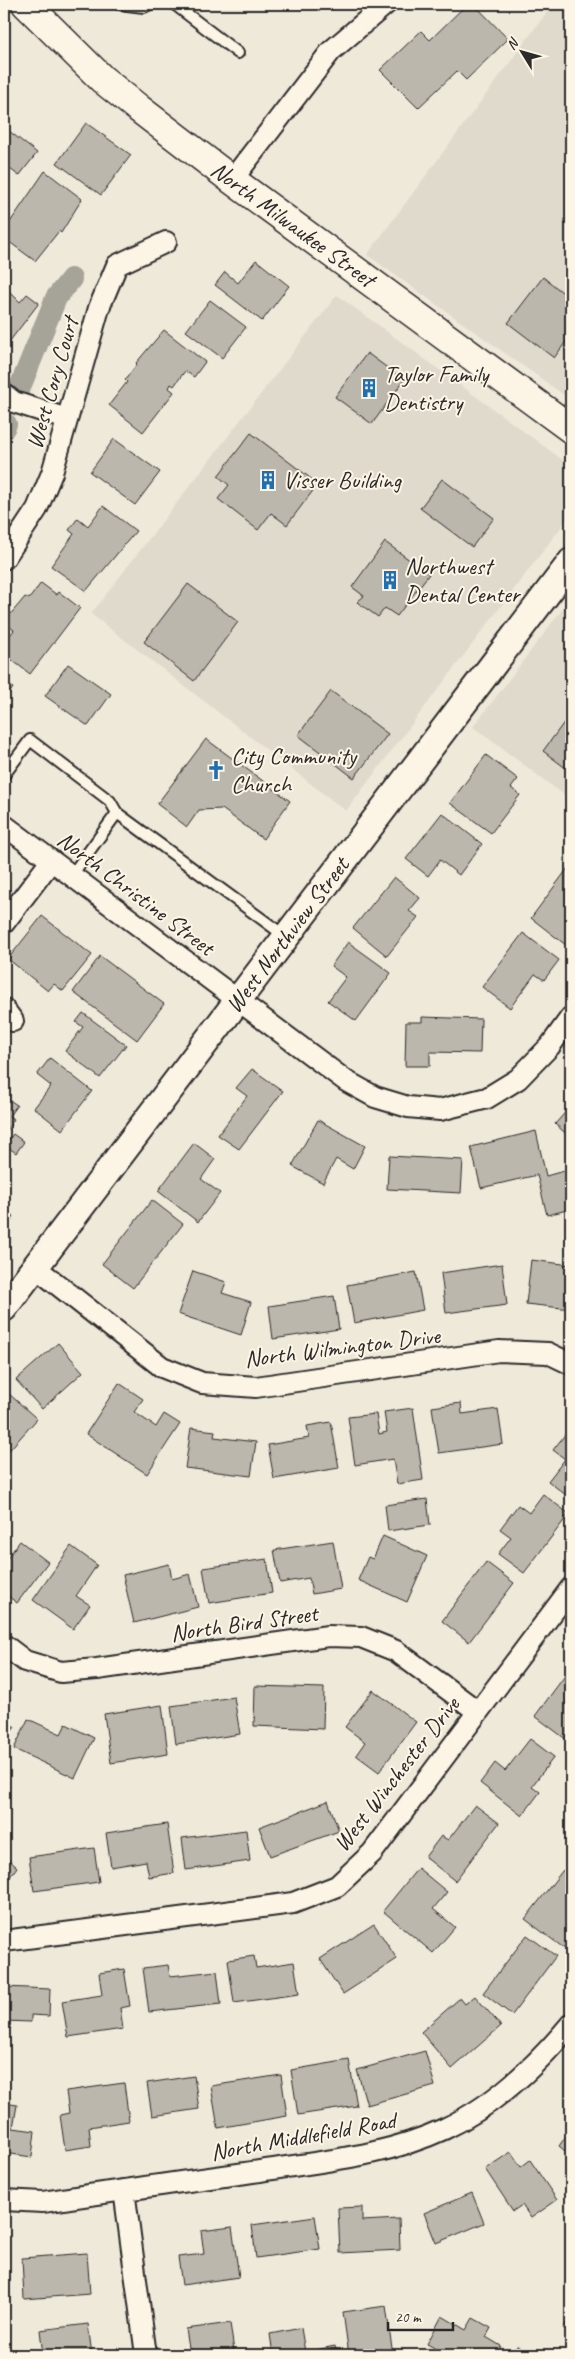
<svg xmlns="http://www.w3.org/2000/svg" width="575" height="2359" viewBox="0 0 575 2359" font-family="Caveat,sans-serif">
<rect width="100%" height="100%" fill="#efe9da"/>
<filter id="ink" filterUnits="userSpaceOnUse"><feTurbulence type="fractalNoise" baseFrequency=".02" numOctaves="2"/><feDisplacementMap in="SourceGraphic" scale="10" xChannelSelector="R" yChannelSelector="G"/><feConvolveMatrix kernelMatrix="1 2 1 2 8 2 1 2 1" color-interpolation-filters="sRGB"/></filter>
<g filter="url(#ink)">
<g fill="#e0dacc">
<polygon points="553,4 571,4 571,400 367,255"/>
<polygon points="337,295 571,466 571,514 346,811 91,614"/>
<polygon points="571,598 571,800 473,727"/>
</g>
<g fill="none" stroke-linecap="round" stroke-linejoin="round">
<g stroke="#a6a399" stroke-width="22">
<polyline points="20,387 56,298 71,279"/>
<polyline points="4,428 6,424"/>
</g>
</g>
<g fill="#bcb7ac" stroke="#2b2b2b">
<polygon points="467,4 474,4 508,39 466,80 457,71 418,108 380,70 421,31 430,40"/>
<polygon points="86,123 131,155 101,195 57,163"/>
<polygon points="4,127 37,153 19,176 4,164"/>
<polygon points="45,171 82,199 61,233 59,231 35,261 4,238 4,231"/>
<polygon points="256,260 289,286 262,321 215,285 225,272 238,283"/>
<polygon points="543,277 571,299 571,335 554,358 508,323"/>
<polygon points="4,286 20,302 27,294 39,303 6,346 4,344"/>
<polygon points="210,300 246,327 222,358 186,331"/>
<polygon points="164,330 205,362 194,377 185,371 174,386 171,384 169,388 174,392 143,432 109,405 127,382 125,380 137,364 136,363"/>
<polygon points="367,353 404,380 372,424 335,397"/>
<polygon points="251,433 318,484 287,525 271,513 258,530 218,499 229,485 218,476"/>
<polygon points="114,439 160,472 135,505 90,472"/>
<polygon points="442,479 494,518 472,547 420,508"/>
<polygon points="103,506 136,531 86,591 51,566 74,534 69,530 78,518 88,526"/>
<polygon points="385,542 429,574 397,616 385,608 378,617 357,602 364,596 352,587"/>
<polygon points="41,583 57,595 59,592 80,608 30,674 4,654 4,643 14,630 4,622 25,597 29,599"/>
<polygon points="188,584 238,622 194,681 144,642"/>
<polygon points="68,664 111,694 88,726 45,696"/>
<polygon points="4,681 13,688 4,701"/>
<polygon points="331,691 388,734 354,778 298,735"/>
<polygon points="571,713 571,772 543,751"/>
<polygon points="206,739 290,801 263,839 222,809 199,810 187,827 157,804"/>
<polygon points="486,755 518,779 511,788 520,795 491,833 450,803"/>
<polygon points="442,813 482,844 459,875 440,860 428,876 406,859"/>
<polygon points="571,864 571,949 531,918"/>
<polygon points="394,877 420,898 409,911 418,917 387,956 353,928"/>
<polygon points="42,916 92,955 63,991 54,984 48,991 8,959"/>
<polygon points="523,933 559,960 544,980 535,974 510,1008 482,987"/>
<polygon points="348,942 391,973 356,1021 328,1001 346,977 331,966"/>
<polygon points="100,956 164,1004 137,1040 73,992"/>
<polygon points="83,1013 126,1045 100,1078 65,1051 83,1027 76,1022"/>
<polygon points="422,1017 481,1019 480,1053 430,1052 430,1066 405,1066 406,1022 422,1022"/>
<polygon points="50,1058 92,1091 62,1130 34,1108 51,1086 37,1075"/>
<polygon points="252,1069 283,1091 239,1149 218,1135 247,1096 236,1088"/>
<polygon points="4,1091 10,1095 8,1099 17,1105 9,1116 14,1119 5,1133"/>
<polygon points="571,1106 571,1138 555,1124"/>
<polygon points="318,1120 365,1146 353,1169 336,1159 323,1183 292,1166"/>
<polygon points="536,1131 546,1176 571,1169 571,1209 547,1215 537,1175 481,1188 471,1147"/>
<polygon points="13,1134 24,1142 16,1153 5,1145"/>
<polygon points="194,1143 215,1159 201,1179 220,1193 198,1222 158,1191"/>
<polygon points="389,1156 463,1160 461,1193 387,1189"/>
<polygon points="152,1200 183,1224 133,1288 102,1264"/>
<polygon points="4,1209 14,1217 4,1230"/>
<polygon points="531,1260 571,1265 571,1309 526,1304"/>
<polygon points="502,1264 507,1305 446,1313 441,1273"/>
<polygon points="193,1271 226,1282 222,1293 251,1302 241,1335 178,1314"/>
<polygon points="416,1272 423,1310 354,1323 347,1285"/>
<polygon points="334,1296 339,1329 273,1339 269,1306"/>
<polygon points="58,1343 83,1372 42,1409 16,1380"/>
<polygon points="119,1383 143,1399 134,1412 156,1427 164,1414 180,1424 147,1474 86,1434"/>
<polygon points="8,1393 37,1419 4,1456 4,1397"/>
<polygon points="461,1403 462,1414 498,1409 503,1444 439,1453 432,1407"/>
<polygon points="413,1408 423,1480 397,1484 393,1459 355,1465 348,1417 376,1414 379,1434 387,1432 384,1412"/>
<polygon points="331,1422 339,1468 274,1479 268,1445 309,1438 307,1426"/>
<polygon points="571,1427 571,1499 548,1481 565,1459 553,1450"/>
<polygon points="191,1428 215,1431 214,1437 256,1442 251,1476 185,1468"/>
<polygon points="543,1494 569,1514 524,1573 498,1554 511,1537 500,1529 518,1505 529,1513"/>
<polygon points="427,1499 430,1525 388,1531 385,1505"/>
<polygon points="383,1536 427,1556 407,1602 358,1580 368,1557 373,1559"/>
<polygon points="20,1541 48,1562 17,1603 4,1593 4,1560 5,1561"/>
<polygon points="333,1541 341,1589 312,1594 309,1578 280,1583 274,1550"/>
<polygon points="71,1546 97,1565 76,1596 90,1605 73,1629 33,1600"/>
<polygon points="267,1559 272,1593 209,1603 203,1568"/>
<polygon points="486,1562 514,1583 469,1642 442,1621"/>
<polygon points="169,1564 172,1579 190,1574 198,1607 134,1623 123,1575"/>
<polygon points="570,1669 571,1669 571,1743 535,1716"/>
<polygon points="255,1686 324,1688 323,1729 254,1726"/>
<polygon points="373,1690 416,1722 379,1772 356,1755 365,1742 345,1727"/>
<polygon points="234,1697 240,1734 176,1744 171,1706"/>
<polygon points="162,1705 168,1754 111,1763 104,1714"/>
<polygon points="4,1719 15,1727 4,1741"/>
<polygon points="28,1719 61,1734 66,1724 94,1738 75,1778 14,1749"/>
<polygon points="530,1739 554,1757 532,1786 540,1792 522,1816 480,1783 495,1763 505,1771"/>
<polygon points="328,1801 339,1831 270,1856 259,1827"/>
<polygon points="475,1805 499,1823 455,1881 425,1857 441,1836 448,1840"/>
<polygon points="167,1824 174,1873 149,1877 146,1861 111,1867 106,1833"/>
<polygon points="246,1830 250,1861 186,1870 182,1838"/>
<polygon points="94,1848 99,1882 34,1891 29,1857"/>
<polygon points="4,1856 17,1867 4,1885"/>
<polygon points="418,1868 447,1892 433,1909 455,1927 433,1953 383,1911"/>
<polygon points="563,1870 571,1876 571,1904 567,1909 571,1912 571,1940 565,1949 525,1919"/>
<polygon points="374,1924 397,1959 343,1994 320,1959"/>
<polygon points="527,1935 556,1956 512,2015 483,1993"/>
<polygon points="254,1956 256,1968 294,1962 299,1994 234,2003 228,1960"/>
<polygon points="168,1965 170,1976 217,1971 221,2004 149,2012 143,1968"/>
<polygon points="124,1969 130,2006 120,2008 123,2029 68,2037 62,2001 102,1995 99,1973"/>
<polygon points="4,1987 50,1989 49,2016 31,2015 31,2022 4,2021"/>
<polygon points="475,1996 501,2026 452,2069 421,2032 460,1998 465,2004"/>
<polygon points="425,2051 435,2086 367,2105 357,2070"/>
<polygon points="349,2060 357,2106 298,2115 291,2070"/>
<polygon points="281,2075 287,2116 218,2128 211,2086"/>
<polygon points="194,2076 199,2109 152,2116 147,2083"/>
<polygon points="124,2083 129,2121 89,2127 91,2146 65,2150 60,2115 69,2113 66,2091"/>
<polygon points="4,2103 17,2105 13,2128 35,2131 32,2157 4,2153"/>
<polygon points="571,2129 571,2156 559,2146"/>
<polygon points="511,2152 521,2167 530,2160 557,2200 531,2218 522,2205 513,2211 485,2169"/>
<polygon points="472,2193 484,2223 436,2243 424,2213"/>
<polygon points="362,2207 362,2221 399,2219 400,2250 340,2253 338,2208"/>
<polygon points="315,2216 320,2249 256,2258 252,2225"/>
<polygon points="232,2227 239,2277 182,2285 178,2257 204,2254 201,2231"/>
<polygon points="87,2253 90,2294 24,2299 22,2258"/>
<polygon points="386,2306 393,2355 349,2355 343,2312"/>
<polygon points="442,2316 466,2330 473,2318 491,2328 486,2337 501,2346 496,2355 448,2355 427,2344"/>
<polygon points="571,2317 571,2335 563,2328"/>
<polygon points="230,2323 234,2351 242,2350 243,2355 203,2355 202,2353 190,2355 186,2329"/>
<polygon points="88,2324 92,2355 43,2355 40,2330"/>
<polygon points="301,2328 305,2352 335,2346 337,2355 273,2355 270,2334"/>
<polygon points="517,2346 533,2355 512,2355"/>
</g>
<g fill="none" stroke-linecap="round" stroke-linejoin="round">
<g stroke="#2b2b2b" stroke-width="14">
<g id="service">
<polyline points="119,4 144,7 150,4"/>
<polyline points="174,4 238,53"/>
<polyline points="4,775 30,740 110,801 117,813 285,936"/>
<polyline points="71,876 117,813"/>
</g>
</g>
<g stroke="#2b2b2b" stroke-width="24">
<g id="minor">
<polyline points="232,180 331,51 386,4"/>
<polyline points="4,394 14,402 67,419"/>
<polyline points="4,559 37,509 52,473 99,308 117,265 166,242"/>
<polyline points="4,825 346,1081 375,1097 408,1107 440,1110 487,1098 518,1079 550,1046 571,1017"/>
<polyline points="4,923 51,861"/>
<polyline points="4,1009 13,1021"/>
<polyline points="35,1267 162,1367 202,1383 256,1387 499,1351 548,1353 571,1364"/>
<polyline points="4,1645 25,1661 61,1672 97,1669 328,1636 361,1637 396,1651 477,1711"/>
<polyline points="4,1941 293,1903 337,1886 372,1853 571,1588"/>
<polyline points="124,2190 146,2355"/>
<path d="M 4,2200 L 43,2202 C 115,2191 188,2181 260,2171 C 323,2161 386,2156 444,2129 C 494,2106 536,2066 571,2024"/>
</g>
</g>
<g stroke="#2b2b2b" stroke-width="30">
<polyline id="tertiary" points="4,1308 571,562"/>
</g>
<g stroke="#2b2b2b" stroke-width="31">
<polyline id="secondary" points="26,4 102,79 138,108 232,180 571,429"/>
</g>
<use href="#service" stroke="#fcf5e5" stroke-width="10"/>
<use href="#minor" stroke="#fcf5e5" stroke-width="20"/>
<use href="#tertiary" stroke="#fcf5e5" stroke-width="26"/>
<use href="#secondary" stroke="#fcf5e5" stroke-width="28"/>
</g>
</g>
<defs>
<g id="building-bare" transform="scale(1.5)"><path d="M-4-6H4V6H1V3H-1V6H-4ZM-2.5-4.3h1.7v1.8h-1.7ZM.8-4.3h1.7v1.8H.8ZM-2.5-1h1.7V.8h-1.7ZM.8-1h1.7V.8H.8Z" fill="#1f6fb2" stroke="#fcf5e5" stroke-width="2.5" paint-order="stroke"/></g>
<g id="church-bare" transform="scale(1.5)"><path d="M-1.2-6h2.4v3.5h3.3v2.4h-3.3V6h-2.4V-.1h-3.3v-2.4h3.3Z" fill="#1f6fb2" stroke="#fcf5e5" stroke-width="2.5" paint-order="stroke"/></g>
</defs>
<g fill-rule="evenodd">
<use href="#building-bare" x="369" y="388"/>
<use href="#building-bare" x="268" y="480"/>
<use href="#building-bare" x="390" y="580"/>
<use href="#church-bare" x="216" y="770"/>
</g>
<g text-anchor="middle" dominant-baseline="central" stroke-width="4" stroke-linejoin="round" paint-order="stroke">
<g font-size="24" fill="#2b2b2b" stroke="#fcf5e5">
<text transform="translate(293 224) rotate(36)">North Milwaukee Street</text>
<text transform="translate(52 383) rotate(-74)">West Cory Court</text>
<text transform="translate(136 893) rotate(37)">North Christine Street</text>
<text transform="translate(287 935) rotate(-53)">West Northview Street</text>
<text transform="translate(342 1347) rotate(-7)">North Wilmington Drive</text>
<text transform="translate(244 1623) rotate(-8)">North Bird Street</text>
<text transform="translate(396 1774) rotate(-52)">West Winchester Drive</text>
<text transform="translate(303 2136) rotate(-10)">North Middlefield Road</text>
</g>
<g font-size="24" fill="#2b2b2b" stroke="#fcf5e5" text-anchor="start">
<text x="384" y="374">Taylor Family<tspan x="384" dy="28">Dentistry</tspan></text>
<text x="283" y="480">Visser Building</text>
<text x="405" y="566">Northwest<tspan x="405" dy="28">Dental Center</tspan></text>
<text x="231" y="756">City Community<tspan x="231" dy="28">Church</tspan></text>
</g>
</g>
<rect width="575" height="2359" fill="none" stroke="#fcf5e5" stroke-width="20"/>
<rect x="10" y="10" width="555" height="2339" fill="none" stroke="#2b2b2b" stroke-width="2" filter="url(#ink)"/>
<g transform="translate(522 52) rotate(307)" stroke="#fcf5e5" stroke-width="4" paint-order="stroke">
<path d="M0-4L9 19L0 12L-9 19Z" fill="#2b2b2b"/>
<text y="-8" font-size="14" font-weight="bold" text-anchor="middle" fill="#2b2b2b">N</text>
</g>
<path d="M388 2322v8h65v-8" fill="none" stroke="#2b2b2b" stroke-width="2.5"/>
<text x="395" y="2322" font-size="15" fill="#2b2b2b" stroke="#fcf5e5" stroke-width="4" paint-order="stroke">20 m</text>
</svg>
